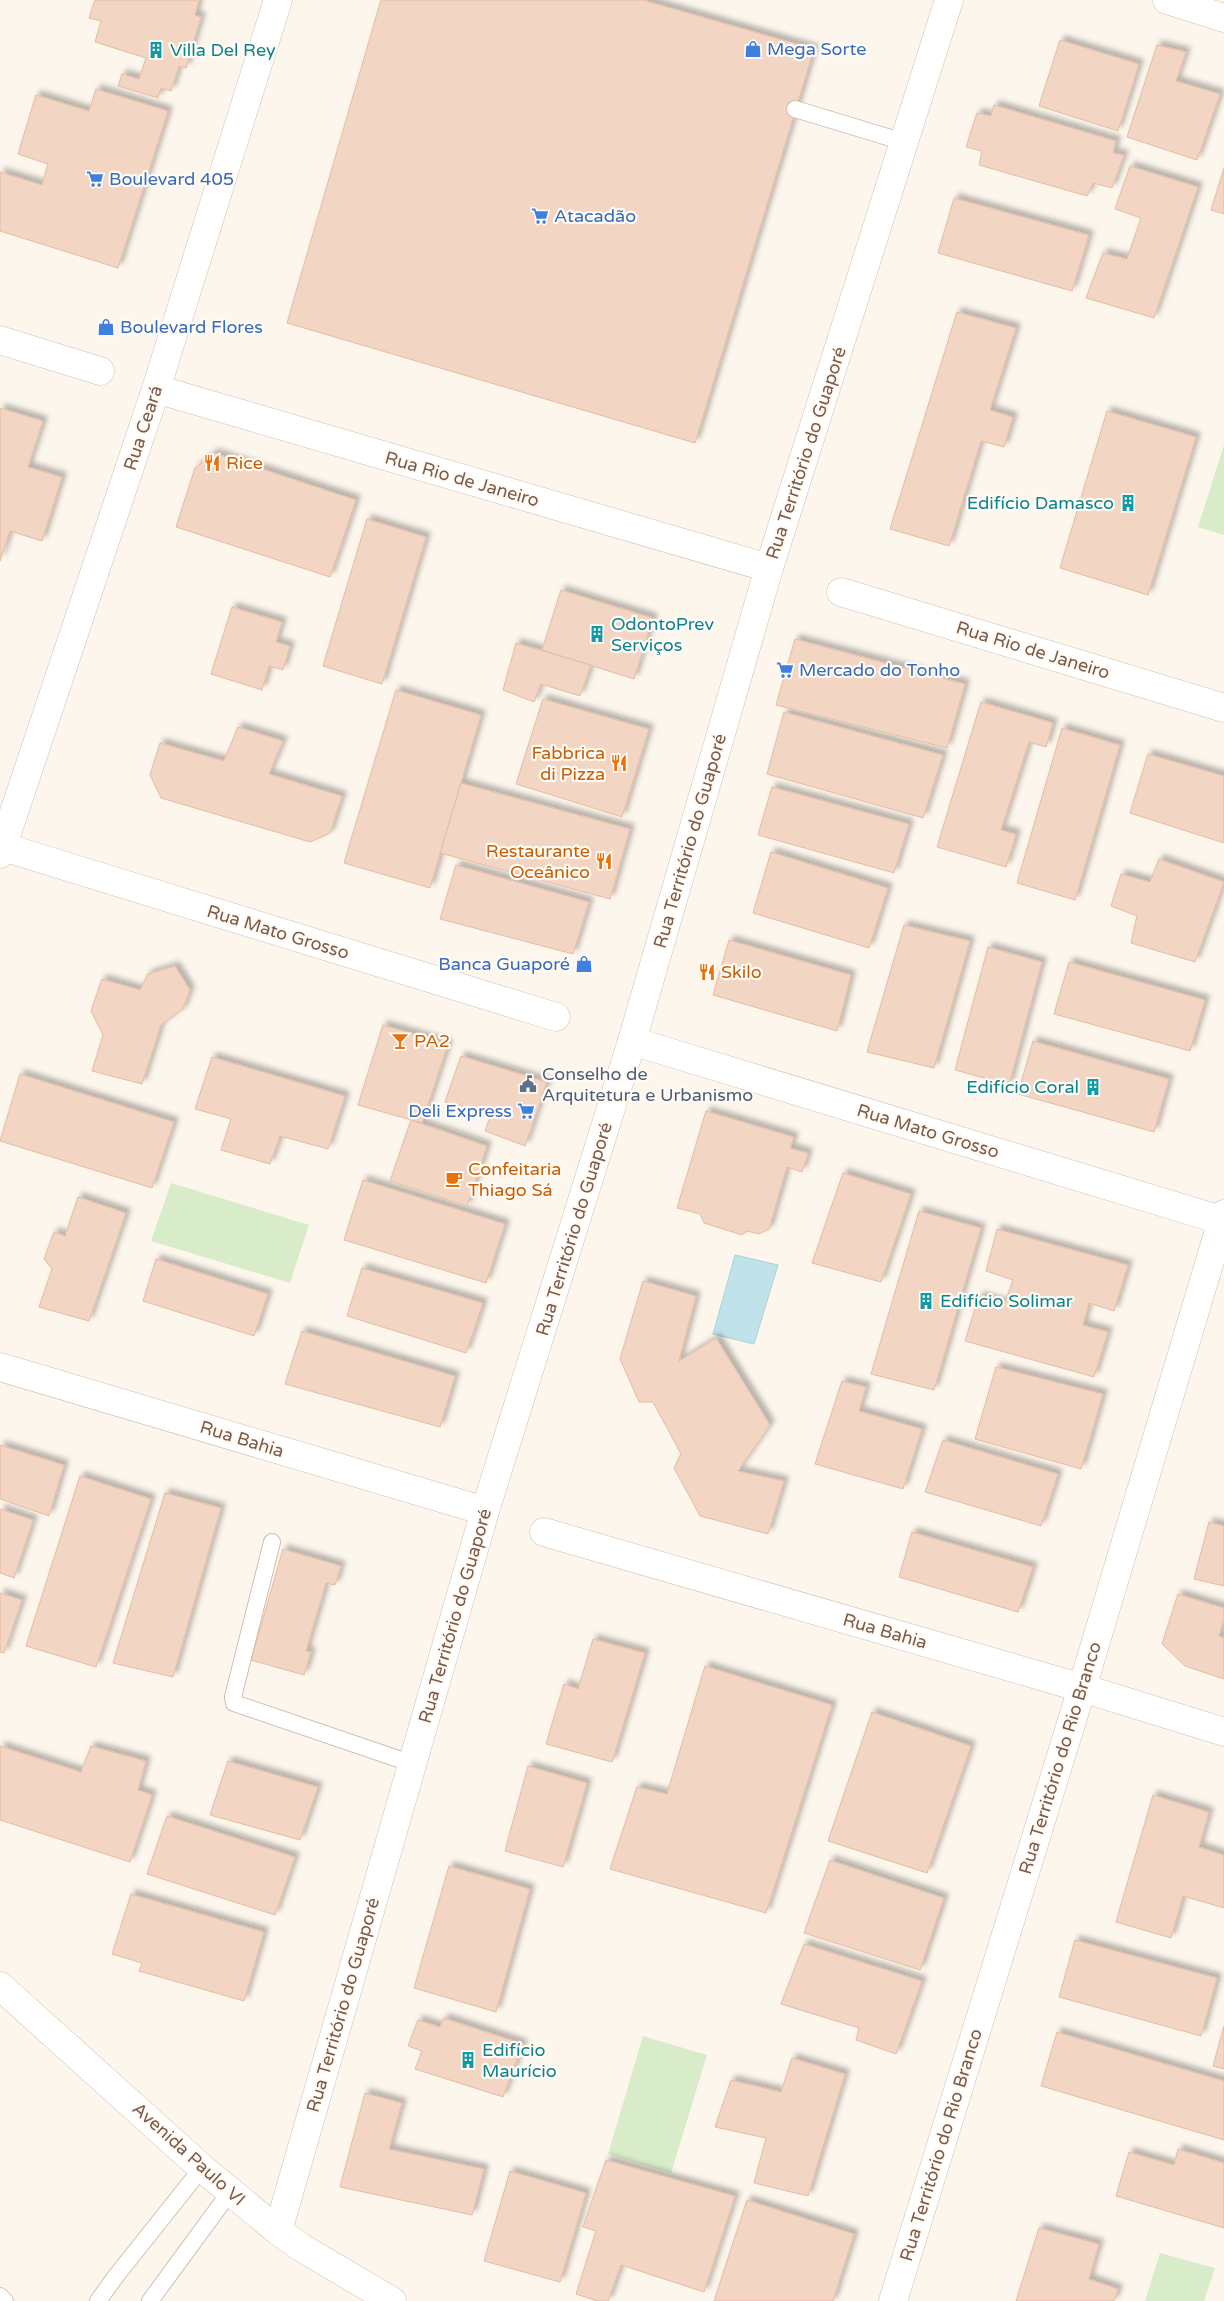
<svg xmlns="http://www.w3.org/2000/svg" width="1224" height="2301" viewBox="0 0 1224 2301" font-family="'Varela Round',sans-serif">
<defs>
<filter id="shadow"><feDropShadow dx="4.5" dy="-4.5" stdDeviation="2.5" flood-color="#0004"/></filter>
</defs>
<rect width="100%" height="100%" fill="#fdf6ec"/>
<g fill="#d8ecc9">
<polygon points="1224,445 1224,535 1198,527"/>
<polygon points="171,1183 309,1225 290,1283 151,1241"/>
<polygon points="643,2036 707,2055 671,2173 608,2154"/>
<polygon points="1160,2253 1215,2268 1204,2301 1145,2301"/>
</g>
<polygon fill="#bfe3e8" stroke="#a5d3da" points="735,1255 778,1265 754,1344 713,1334"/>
<g fill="#f3d5c3" stroke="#e6bba3" filter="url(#shadow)">
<polygon points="95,0 199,0 195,15 201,17 186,68 179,66 171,91 161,88 158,98 118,86 122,74 139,79 146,58 95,42 101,21 89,18"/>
<polygon points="381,0 643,0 814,49 695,443 287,323"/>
<polygon points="1060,40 1139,64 1118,131 1039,106"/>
<polygon points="1157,45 1186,52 1176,81 1220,94 1197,160 1127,137"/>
<polygon points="96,89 168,111 118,268 0,231 0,172 42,185 48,164 18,154 36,95 89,111"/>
<polygon points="994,105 1116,141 1113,153 1124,155 1112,188 1093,183 1087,196 979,165 982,151 966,147 977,113 991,116"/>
<polygon points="1130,166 1198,187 1154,318 1086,298 1103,253 1127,259 1141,218 1115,209"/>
<polygon points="1224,168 1224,214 1211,210"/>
<polygon points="954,198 1089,235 1072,291 938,253"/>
<polygon points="957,312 1016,328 990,410 1013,417 1004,447 981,441 949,546 890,529"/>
<polygon points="0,408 43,421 28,467 62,477 42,541 10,531 0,561"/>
<polygon points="1107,411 1196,437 1148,595 1060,568"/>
<polygon points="214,453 356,500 330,577 176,527 195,468"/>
<polygon points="367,519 426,537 382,684 323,666"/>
<polygon points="561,590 653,618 634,679 542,650"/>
<polygon points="232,607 282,622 276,642 290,646 283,670 269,666 262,690 211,674"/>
<polygon points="795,639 965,684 947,748 776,705"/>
<polygon points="516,643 591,665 580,696 541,684 534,702 503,690"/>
<polygon points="396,690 481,715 430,888 344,863"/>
<polygon points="543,699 649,729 622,817 516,784"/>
<polygon points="981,702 1053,723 1046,747 1029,742 1001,830 1016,834 1006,867 937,847"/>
<polygon points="784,712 943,755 923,818 767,774"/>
<polygon points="238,727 283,741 269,774 342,796 330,833 310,842 161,798 150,775 160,743 224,761"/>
<polygon points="1062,728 1120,745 1075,900 1017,883"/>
<polygon points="1148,754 1224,776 1224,843 1130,813"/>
<polygon points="461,783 630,829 610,899 440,853"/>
<polygon points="772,787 909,824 894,873 758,835"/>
<polygon points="771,852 888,888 869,948 753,913"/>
<polygon points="1159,859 1224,882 1195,962 1131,943 1137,916 1111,906 1121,874 1150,882"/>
<polygon points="456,865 589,902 573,954 440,919"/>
<polygon points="904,925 970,941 934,1068 867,1052"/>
<polygon points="729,940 851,975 837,1031 713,995"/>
<polygon points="988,947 1042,962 1009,1085 955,1070"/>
<polygon points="1069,962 1205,1000 1190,1051 1054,1014"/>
<polygon points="175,966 190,990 183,1009 161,1025 142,1084 92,1071 103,1035 91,1011 102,979 140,990 148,974"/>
<polygon points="383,1025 448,1044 422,1123 358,1105"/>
<polygon points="1033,1041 1169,1079 1154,1132 1018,1094"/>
<polygon points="461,1056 547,1082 525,1146 485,1131 491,1114 445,1102"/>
<polygon points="212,1057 345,1096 328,1149 280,1136 270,1164 221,1150 231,1119 195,1109"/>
<polygon points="20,1074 174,1122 152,1188 0,1141"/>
<polygon points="706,1111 794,1137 790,1148 808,1153 802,1172 787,1167 769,1229 759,1234 747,1231 742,1235 704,1223 700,1214 677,1208"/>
<polygon points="411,1120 487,1146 467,1206 390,1181"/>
<polygon points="843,1173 911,1194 881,1282 812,1263"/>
<polygon points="363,1180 505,1224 486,1283 344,1240"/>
<polygon points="78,1197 126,1213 89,1321 39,1307 52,1269 44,1259 54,1232 65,1236"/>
<polygon points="919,1211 981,1228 934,1390 871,1374"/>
<polygon points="997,1229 1128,1265 1114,1311 1089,1303 1083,1325 1108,1332 1094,1377 965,1341 979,1296 1005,1303 1013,1280 986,1271"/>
<polygon points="156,1259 268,1294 254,1336 143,1301"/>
<polygon points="362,1268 483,1303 466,1353 347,1316"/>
<polygon points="643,1281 696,1296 679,1361 716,1338 770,1425 738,1471 784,1481 768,1534 700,1516 674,1468 681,1454 653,1402 639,1402 620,1359"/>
<polygon points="302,1331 455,1376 440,1427 285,1384"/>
<polygon points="996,1367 1103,1394 1081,1469 975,1439"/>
<polygon points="842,1381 866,1387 859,1411 922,1429 903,1489 815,1464"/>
<polygon points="943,1440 1058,1474 1041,1526 925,1492"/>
<polygon points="0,1445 64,1465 49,1516 0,1499"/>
<polygon points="80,1476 151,1499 96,1667 26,1646"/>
<polygon points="165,1493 221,1508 173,1677 113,1663"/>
<polygon points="0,1509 33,1520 14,1578 0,1573"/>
<polygon points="1209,1522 1224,1526 1224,1586 1194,1579"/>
<polygon points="912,1532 1033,1567 1018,1612 899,1577"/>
<polygon points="283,1549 341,1566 335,1585 326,1583 306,1651 311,1652 304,1675 251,1660"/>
<polygon points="0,1593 22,1600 4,1653 0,1652"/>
<polygon points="1178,1594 1224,1608 1224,1619 1219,1636 1224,1638 1224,1679 1185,1666 1162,1644"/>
<polygon points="593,1639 645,1653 612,1762 546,1744 564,1684 578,1689"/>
<polygon points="705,1666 832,1705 766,1913 610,1869 637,1787 667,1794"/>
<polygon points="872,1712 971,1746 927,1873 828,1841"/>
<polygon points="0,1746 81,1772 91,1746 146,1761 138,1790 152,1795 130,1862 0,1820"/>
<polygon points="228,1761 318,1787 300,1840 210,1815"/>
<polygon points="528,1766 587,1783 563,1867 505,1851"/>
<polygon points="1153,1795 1209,1812 1199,1847 1224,1855 1224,1908 1183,1896 1171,1938 1116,1922"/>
<polygon points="167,1816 295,1857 275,1915 147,1874"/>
<polygon points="830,1860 944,1898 920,1970 804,1933"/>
<polygon points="449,1866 530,1889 496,2012 414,1988"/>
<polygon points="131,1894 264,1932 244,2001 139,1971 142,1963 112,1954"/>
<polygon points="1075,1940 1217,1978 1201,2036 1059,1997"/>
<polygon points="804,1944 922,1981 896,2054 856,2040 859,2028 781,2004"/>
<polygon points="444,2018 523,2044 503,2097 415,2069 422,2051 408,2046 418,2020 440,2027"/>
<polygon points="1224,2026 1224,2069 1213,2066"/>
<polygon points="1057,2032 1224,2081 1224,2140 1041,2086"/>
<polygon points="792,2058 845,2074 808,2196 754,2183 766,2138 715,2127 731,2080 781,2092"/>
<polygon points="365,2093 402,2103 389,2149 484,2169 472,2215 340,2187"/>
<polygon points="1178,2149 1224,2163 1224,2228 1116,2196 1129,2152 1174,2165"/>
<polygon points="606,2160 735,2196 704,2292 621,2265 608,2301 597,2301 576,2294 596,2231 583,2227"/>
<polygon points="510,2171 586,2193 560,2282 484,2261"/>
<polygon points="747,2200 854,2234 833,2301 714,2301"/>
<polygon points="1039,2228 1099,2244 1089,2279 1118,2289 1114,2301 1016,2301"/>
</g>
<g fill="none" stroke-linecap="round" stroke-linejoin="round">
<g stroke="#d1beb0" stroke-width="18">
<g id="service">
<polyline points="795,109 904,142"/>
<polyline points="272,1542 233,1697 234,1703 413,1764"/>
<polyline points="0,2296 5,2301"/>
<polyline points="98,2301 116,2276 202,2168"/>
<polyline points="150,2301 230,2192"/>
</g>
</g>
<g stroke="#d1beb0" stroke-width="29">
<g id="minor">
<polyline points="1167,0 1224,18"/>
<polyline points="0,340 100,371"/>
<polyline points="156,389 769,568"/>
<polyline points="841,592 1224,708"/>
<polyline points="0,846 556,1017"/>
<polyline points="632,1041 1224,1221"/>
<polyline points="0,1367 485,1511"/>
<polyline points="544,1532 1082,1688 1224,1732"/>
<polyline points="893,2301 1082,1688 1224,1214"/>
</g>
</g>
<g stroke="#d1beb0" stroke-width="29">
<g id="tertiary">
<polyline points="0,854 156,389 278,0"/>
<polyline points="278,2231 485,1511 632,1041 769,568 949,0"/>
</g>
</g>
<g stroke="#d6c0b0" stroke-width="29">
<polyline id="secondary" points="0,1986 202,2168 278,2231 302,2248 392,2301"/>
</g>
<use href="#service" stroke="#fff" stroke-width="16"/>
<use href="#minor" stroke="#fff" stroke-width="28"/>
<use href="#tertiary" stroke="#fff" stroke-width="28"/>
<use href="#secondary" stroke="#fff" stroke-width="28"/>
</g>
<defs>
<g id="shop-bare" transform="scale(1.35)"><path d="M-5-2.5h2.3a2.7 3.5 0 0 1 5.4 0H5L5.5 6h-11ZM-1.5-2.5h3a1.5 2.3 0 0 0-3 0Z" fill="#3f7fe0" stroke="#fffaf3" stroke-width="2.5" paint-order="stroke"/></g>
<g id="building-bare" transform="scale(1.35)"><path d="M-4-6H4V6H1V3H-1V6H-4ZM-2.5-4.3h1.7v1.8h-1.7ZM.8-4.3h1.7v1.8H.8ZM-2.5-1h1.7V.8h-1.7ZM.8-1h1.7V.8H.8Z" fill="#0f9aa8" stroke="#fffaf3" stroke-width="2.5" paint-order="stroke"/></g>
<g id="supermarket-bare" transform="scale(1.35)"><path d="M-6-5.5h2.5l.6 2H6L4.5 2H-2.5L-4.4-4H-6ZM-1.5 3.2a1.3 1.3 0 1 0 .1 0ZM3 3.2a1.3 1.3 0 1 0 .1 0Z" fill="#3f7fe0" stroke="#fffaf3" stroke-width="2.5" paint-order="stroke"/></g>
<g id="restaurant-bare" transform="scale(1.35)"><path d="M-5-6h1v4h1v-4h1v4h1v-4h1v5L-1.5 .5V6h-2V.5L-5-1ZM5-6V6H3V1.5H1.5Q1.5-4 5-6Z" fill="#e8710a" stroke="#fffaf3" stroke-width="2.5" paint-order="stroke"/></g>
<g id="bar-bare" transform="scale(1.35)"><path d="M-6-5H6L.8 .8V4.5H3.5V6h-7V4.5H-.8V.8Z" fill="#e8710a" stroke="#fffaf3" stroke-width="2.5" paint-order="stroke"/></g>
<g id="civic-bare" transform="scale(1.35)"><path d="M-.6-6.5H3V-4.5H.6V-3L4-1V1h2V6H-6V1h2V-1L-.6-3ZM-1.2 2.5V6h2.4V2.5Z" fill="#5c6f8a" stroke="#fffaf3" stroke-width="2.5" paint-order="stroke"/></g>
<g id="cafe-bare" transform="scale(1.35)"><path d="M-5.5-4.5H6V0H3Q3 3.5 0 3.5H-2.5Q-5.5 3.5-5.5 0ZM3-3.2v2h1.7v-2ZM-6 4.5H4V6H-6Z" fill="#e8710a" stroke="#fffaf3" stroke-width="2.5" paint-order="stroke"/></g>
</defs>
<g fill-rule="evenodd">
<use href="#shop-bare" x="753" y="49"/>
<use href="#building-bare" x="156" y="50"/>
<use href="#supermarket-bare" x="95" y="179"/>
<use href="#supermarket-bare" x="540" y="216"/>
<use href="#shop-bare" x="106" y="327"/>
<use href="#restaurant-bare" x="212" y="463"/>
<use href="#building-bare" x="1128" y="503"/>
<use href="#building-bare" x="597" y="634"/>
<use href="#supermarket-bare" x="785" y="670"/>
<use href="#restaurant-bare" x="619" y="763"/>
<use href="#restaurant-bare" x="604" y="861"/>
<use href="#shop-bare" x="584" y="964"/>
<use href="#restaurant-bare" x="707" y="972"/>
<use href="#bar-bare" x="400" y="1041"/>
<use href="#civic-bare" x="528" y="1084"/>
<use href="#building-bare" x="1093" y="1087"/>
<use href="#supermarket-bare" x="526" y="1111"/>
<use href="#cafe-bare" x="454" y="1179"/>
<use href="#building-bare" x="926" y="1301"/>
<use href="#building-bare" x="468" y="2060"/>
</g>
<g text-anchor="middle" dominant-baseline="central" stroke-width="4.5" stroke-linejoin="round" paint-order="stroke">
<g font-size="18" fill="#366cbe" stroke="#fffaf3" text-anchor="start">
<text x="767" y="49">Mega Sorte</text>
<text x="109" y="179">Boulevard 405</text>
<text x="554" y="216">Atacadão</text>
<text x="120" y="327">Boulevard Flores</text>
<text x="799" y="670">Mercado do Tonho</text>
<text x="570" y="964" text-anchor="end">Banca Guaporé</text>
<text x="512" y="1111" text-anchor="end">Deli Express</text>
</g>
<g font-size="18" fill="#0d838f" stroke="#fffaf3" text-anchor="start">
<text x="170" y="50">Villa Del Rey</text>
<text x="1114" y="503" text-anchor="end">Edifício Damasco</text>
<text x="611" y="624">OdontoPrev<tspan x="611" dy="21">Serviços</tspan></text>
<text x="1079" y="1087" text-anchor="end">Edifício Coral</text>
<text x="940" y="1301">Edifício Solimar</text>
<text x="482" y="2050">Edifício<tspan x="482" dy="21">Maurício</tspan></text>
</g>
<g font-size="18" fill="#7a5c4d" stroke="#fffaf3">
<text transform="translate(143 428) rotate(-72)">Rua Ceará</text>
<text transform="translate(806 453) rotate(-72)">Rua Território do Guaporé</text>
<text transform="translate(462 479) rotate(16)">Rua Rio de Janeiro</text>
<text transform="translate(1033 650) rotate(17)">Rua Rio de Janeiro</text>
<text transform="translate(690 841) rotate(-74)">Rua Território do Guaporé</text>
<text transform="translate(278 932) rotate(17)">Rua Mato Grosso</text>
<text transform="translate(928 1131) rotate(17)">Rua Mato Grosso</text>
<text transform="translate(574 1229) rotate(-73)">Rua Território do Guaporé</text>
<text transform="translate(242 1439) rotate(17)">Rua Bahia</text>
<text transform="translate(455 1616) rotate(-74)">Rua Território do Guaporé</text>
<text transform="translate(885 1631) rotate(16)">Rua Bahia</text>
<text transform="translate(1060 1758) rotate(-73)">Rua Território do Rio Branco</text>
<text transform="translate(343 2005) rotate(-74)">Rua Território do Guaporé</text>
<text transform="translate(941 2145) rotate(-73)">Rua Território do Rio Branco</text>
<text transform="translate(189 2154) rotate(42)">Avenida Paulo VI</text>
</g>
<g font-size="18" fill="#c56008" stroke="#fffaf3" text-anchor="start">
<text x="226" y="463">Rice</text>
<text x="605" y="753" text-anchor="end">Fabbrica<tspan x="605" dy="21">di Pizza</tspan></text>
<text x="590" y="851" text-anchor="end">Restaurante<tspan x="590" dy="21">Oceânico</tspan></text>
<text x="721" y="972">Skilo</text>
<text x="414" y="1041">PA2</text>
<text x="468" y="1169">Confeitaria<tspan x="468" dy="21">Thiago Sá</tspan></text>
</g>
<g font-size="18" fill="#4e5e75" stroke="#fffaf3" text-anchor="start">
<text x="542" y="1074">Conselho de<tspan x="542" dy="21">Arquitetura e Urbanismo</tspan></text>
</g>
</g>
</svg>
